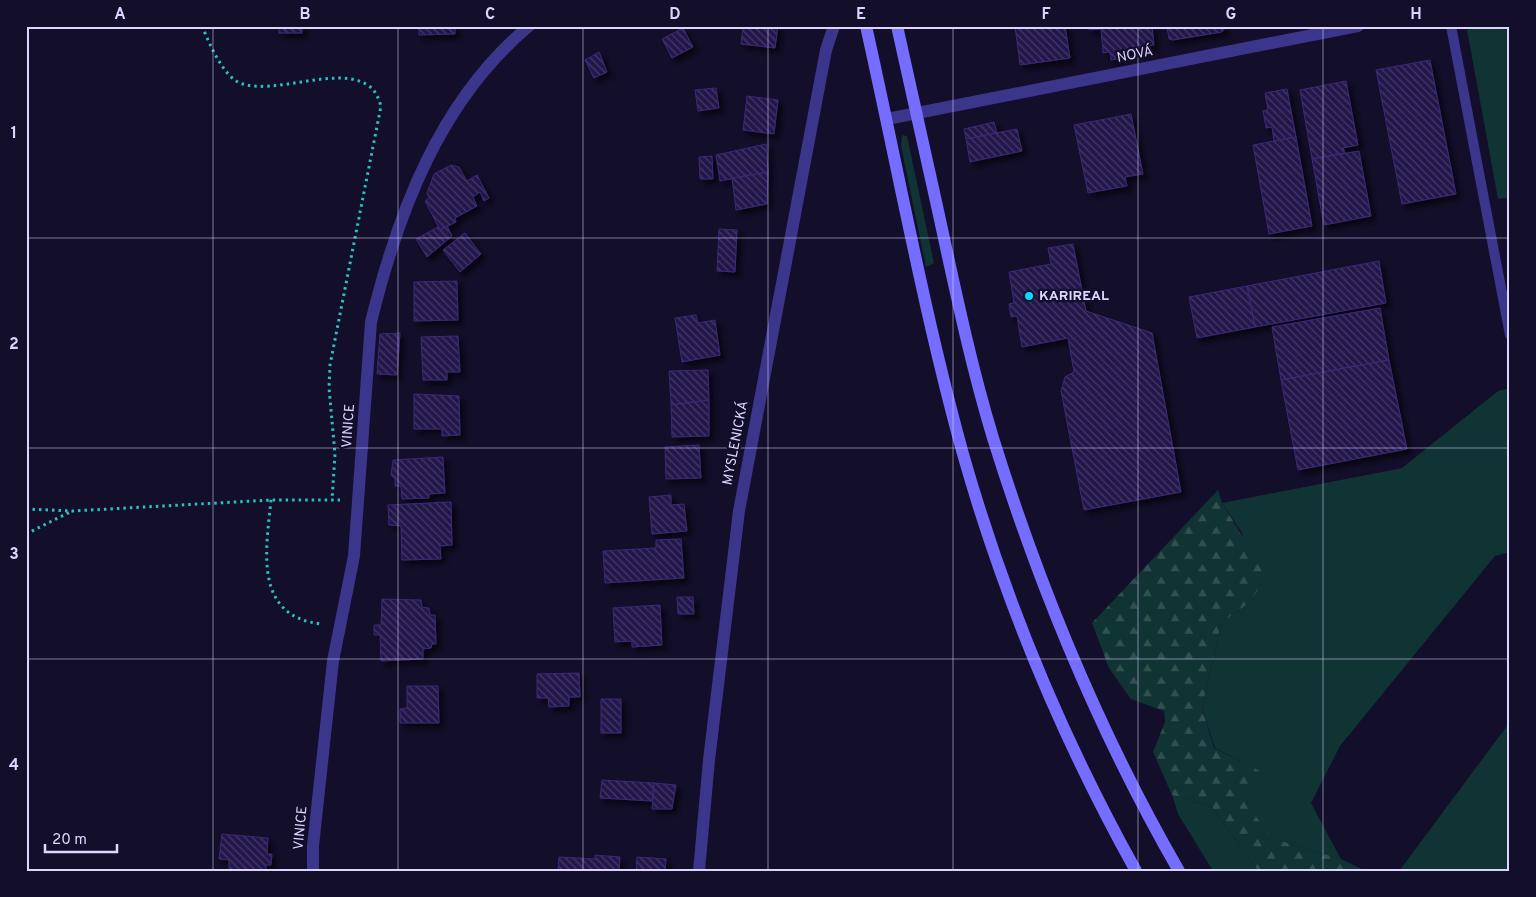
<svg xmlns="http://www.w3.org/2000/svg" width="1536" height="897" viewBox="0 0 1536 897" font-family="Overpass,sans-serif">
<defs>
<pattern id="forest-firs" width="22" height="20" patternUnits="userSpaceOnUse" patternTransform="scale(1.25)"><rect width="22" height="20" fill="#103333"/><path d="M5 1l3.5 6h-7zM16 11l3.5 6h-7z" fill="#325052"/></pattern>
<pattern id="building-back-hatch" width="6" height="6" patternUnits="userSpaceOnUse" patternTransform="scale(1.25)"><rect width="6" height="6" fill="#24184b"/><path d="M-1 5l2 2M0 0l6 6M5-1l2 2" fill="none" stroke="#433966"/></pattern>
<filter id="shadow"><feDropShadow dx="4.5" dy="4.5" stdDeviation="2.5" flood-color="#0009"/></filter>
</defs>
<rect width="100%" height="100%" fill="#130e29"/>
<g fill="#103333">
<polygon points="1482,26 1510,30 1510,197 1498,199 1467,30"/>
<polygon points="902,135 907,136 934,263 926,267 901,146"/>
<polygon points="1510,388 1510,552 1495,556 1340,746 1311,803 1341,859 1366,871 1344,871 1341,859 1270,838 1246,802 1265,774 1215,748 1202,708 1221,623 1249,603 1242,533 1222,503 1402,468 1498,391"/>
<polygon points="1510,722 1510,773 1507,777 1510,779 1510,871 1399,871"/>
<polygon points="1172,795 1212,807 1258,871 1213,871 1178,814"/>
</g>
<polygon fill="url(#forest-firs)" points="1218,490 1222,503 1267,576 1249,603 1221,623 1202,708 1214,748 1266,774 1246,802 1271,838 1341,859 1344,871 1258,871 1212,807 1172,795 1153,752 1165,722 1164,711 1131,699 1109,668 1092,623"/>
<g fill="url(#building-back-hatch)" stroke="#3b2979" filter="url(#shadow)">
<rect x="279" y="26" width="23" height="7"/>
<polygon points="419,26 455,26 455,34 419,35"/>
<polygon points="743,26 778,26 775,48 741,44"/>
<polygon points="1015,26 1065,26 1070,58 1020,65"/>
<polygon points="1088,26 1152,26 1154,45 1121,50 1122,58 1111,60 1110,52 1103,53 1101,29 1089,30"/>
<polygon points="1167,26 1225,26 1225,28 1222,32 1173,40 1169,39"/>
<polygon points="683,28 693,47 672,58 662,39"/>
<polygon points="599,52 607,72 594,78 585,60"/>
<polygon points="1430,60 1456,194 1402,204 1376,70"/>
<polygon points="1346,81 1358,145 1343,148 1345,153 1312,159 1300,90"/>
<polygon points="716,88 719,108 698,111 695,90"/>
<polygon points="1287,89 1296,137 1274,141 1272,127 1266,128 1263,111 1268,110 1265,93"/>
<polygon points="747,96 778,100 774,134 743,130"/>
<polygon points="1131,114 1143,174 1125,177 1127,186 1088,193 1074,125"/>
<polygon points="994,122 997,133 966,139 964,129"/>
<polygon points="1017,129 1022,151 970,162 966,139"/>
<polygon points="1296,137 1312,226 1269,234 1253,145"/>
<polygon points="766,144 768,172 720,181 716,155"/>
<polygon points="1359,151 1371,216 1324,225 1312,159"/>
<polygon points="712,156 713,179 700,179 699,157"/>
<polygon points="451,165 459,167 467,181 477,175 489,198 484,201 480,192 473,197 477,206 455,218 456,222 440,230 425,201 429,198 427,193 434,174"/>
<polygon points="768,172 767,204 736,210 732,178"/>
<polygon points="447,226 452,236 427,257 416,239 438,227 440,230"/>
<polygon points="719,229 737,230 735,272 717,271"/>
<polygon points="465,233 481,254 460,272 443,250"/>
<polygon points="1073,244 1086,311 1152,333 1181,492 1084,510 1061,391 1065,377 1074,372 1068,338 1022,347 1017,316 1011,317 1009,304 1014,303 1009,272 1051,264 1048,248"/>
<polygon points="1379,261 1386,303 1255,327 1247,286"/>
<polygon points="457,281 458,320 414,321 414,282"/>
<polygon points="1247,286 1255,327 1197,338 1189,297"/>
<polygon points="1380,308 1389,360 1281,380 1272,327"/>
<polygon points="696,315 698,323 715,320 720,355 682,362 675,318"/>
<polygon points="400,333 397,375 377,374 380,334"/>
<polygon points="458,336 460,372 447,372 447,380 423,380 421,337"/>
<polygon points="1389,360 1407,449 1298,470 1281,380"/>
<polygon points="708,370 709,400 671,405 669,371"/>
<polygon points="414,394 459,396 460,435 442,436 442,429 414,429"/>
<polygon points="709,400 709,436 672,437 671,405"/>
<polygon points="699,445 701,478 666,479 665,447"/>
<polygon points="443,457 445,493 429,494 429,498 402,499 401,486 395,486 395,479 391,475 393,460"/>
<polygon points="671,495 671,505 684,504 687,531 652,534 649,497"/>
<polygon points="451,502 452,545 440,546 441,559 402,560 401,526 389,525 388,505"/>
<polygon points="681,539 684,578 605,583 603,551 656,548 656,540"/>
<polygon points="677,597 693,597 694,614 678,614"/>
<polygon points="382,599 421,600 422,607 429,608 430,615 435,615 436,644 432,644 431,648 423,649 423,659 381,661 380,635 374,635 374,625 381,625"/>
<polygon points="660,605 662,645 632,647 632,641 615,642 613,608"/>
<polygon points="579,673 580,697 569,697 569,706 549,707 548,698 537,698 537,674"/>
<polygon points="407,686 438,686 439,723 400,723 400,709 407,708"/>
<rect x="601" y="699" width="20" height="34"/>
<polygon points="602,780 654,783 652,801 600,798"/>
<polygon points="654,783 676,785 672,809 652,809"/>
<polygon points="222,834 268,838 267,854 272,854 271,865 266,865 266,871 229,871 229,860 219,859"/>
<polygon points="595,855 620,857 619,871 558,871 559,857 595,859"/>
<polygon points="637,857 666,859 665,871 636,871"/>
</g>
<g fill="none" stroke-linecap="round" stroke-linejoin="round">
<g stroke="#26c3bf" stroke-width="3" stroke-dasharray="2.5 4" stroke-linecap="butt">
<path d="M 202,26 C 209,43 223,76 240,83 C 274,96 333,66 366,84 C 375,89 378,97 381,106 L 330,365 L 329,388 L 335,454 L 332,500"/>
<path d="M 271,500 C 266,550 253,617 322,624"/>
<polyline points="26,509 73,511 271,500 340,500"/>
<polyline points="26,534 72,511"/>
</g>
<polyline stroke="#3b358c" stroke-width="10" points="1451,26 1510,335"/>
<g stroke="#3b358c" stroke-width="12">
<polyline points="887,119 1358,26"/>
<path d="M 313,871 L 313,846 L 333,661 L 354,556 L 371,322 C 398,212 440,100 529,26"/>
<polyline points="699,871 709,760 739,511 826,50 834,26"/>
</g>
<g stroke="#756dff" stroke-width="12">
<path d="M 866,26 C 898,169 924,313 963,454 C 1004,598 1063,740 1136,871"/>
<path d="M 897,26 C 910,86 924,146 937,206 C 954,284 970,362 993,438 C 1040,589 1100,734 1179,871"/>
</g>
</g>
<path fill="none" stroke="#dcd6ff" stroke-width="1" stroke-opacity="0.55" d="M 213,26 L 213,871M 398,26 L 398,871M 583,26 L 583,871M 768,26 L 768,871M 953,26 L 953,871M 1138,26 L 1138,871M 1323,26 L 1323,871M 26,238 L 1510,238M 26,448 L 1510,448M 26,659 L 1510,659"/>
<circle fill="#02ddff" stroke="#130e29" stroke-width="2" cx="1029" cy="296" r="5"/>
<g text-anchor="middle" dominant-baseline="central" stroke-width="4.5" stroke-linejoin="round" paint-order="stroke">
<g font-size="14" fill="#dcd6ff" stroke="#130e29">
<text transform="translate(1135 55) rotate(-11)">NOVÁ</text>
<text transform="translate(349 426) rotate(-86)">VINICE</text>
<text transform="translate(736 443) rotate(-79)">MYSLENICKÁ</text>
<text transform="translate(301 828) rotate(-85)">VINICE</text>
</g>
<g font-size="14" font-weight="bold" fill="#dcd6ff" stroke="#130e29" text-anchor="start">
<text x="1039" y="296">KARIREAL</text>
</g>
</g>
<rect width="1536" height="897" fill="none" stroke="#130e29" stroke-width="55"/>
<path d="M45 844v8h72v-8" fill="none" stroke="#dcd6ff" stroke-width="2.5"/>
<text x="52" y="844" font-size="15" fill="#dcd6ff" stroke="#130e29" stroke-width="4" paint-order="stroke">20 m</text>
<rect x="28" y="28" width="1480" height="842" fill="none" stroke="#dcd6ff" stroke-width="2"/>
<g font-size="16" text-anchor="middle" font-weight="bold" fill="#dcd6ff">
<text x="120" y="19">A</text>
<text x="305" y="19">B</text>
<text x="490" y="19">C</text>
<text x="675" y="19">D</text>
<text x="861" y="19">E</text>
<text x="1046" y="19">F</text>
<text x="1231" y="19">G</text>
<text x="1416" y="19">H</text>
<text x="14" y="138">1</text>
<text x="14" y="349">2</text>
<text x="14" y="559">3</text>
<text x="14" y="770">4</text>
</g>
</svg>
